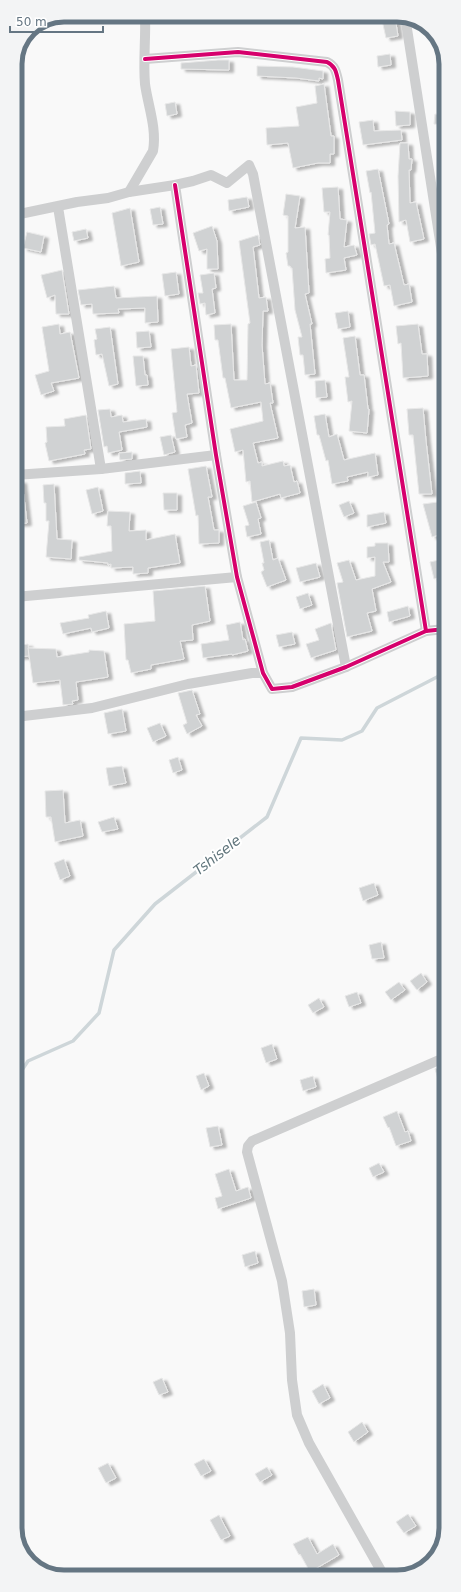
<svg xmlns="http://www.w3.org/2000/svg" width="461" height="1592" viewBox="0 0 461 1592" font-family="'DejaVu Sans',sans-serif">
<defs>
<filter id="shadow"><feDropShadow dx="4.5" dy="2.5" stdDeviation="1" flood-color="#0004"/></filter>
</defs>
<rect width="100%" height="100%" fill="#f9f9f9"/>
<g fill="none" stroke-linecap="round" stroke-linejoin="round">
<g stroke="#ced6d9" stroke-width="3.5">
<polyline points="16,1079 28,1061 73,1041 99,1013 114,950 155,904 267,817 301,738 342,740 362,731 377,708 439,676 445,677"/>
<polyline points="16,1242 17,1248 16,1263"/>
</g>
</g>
<g fill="#d0d2d3" stroke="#e8e8e8" filter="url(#shadow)">
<polygon points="395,17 398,36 386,38 382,20"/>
<polygon points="390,54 391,65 378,67 377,56"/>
<polygon points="218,60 229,60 229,70 181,69 181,63"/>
<polygon points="257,66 293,67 323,71 323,79 319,78 319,81 296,78 257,76"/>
<polygon points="324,84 331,136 334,136 334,154 330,154 330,163 318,163 293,168 288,143 267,145 266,128 299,126 296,107 317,103 315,86"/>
<polygon points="175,102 177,114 167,116 165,104"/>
<polygon points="395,111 410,112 410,125 396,126"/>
<polygon points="435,114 445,115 445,125 434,124"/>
<polygon points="373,120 374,131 401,130 402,140 363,145 359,122"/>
<polygon points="400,143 408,143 409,159 412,159 411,170 409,170 410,203 416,202 424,239 410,242 406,220 399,222 398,176"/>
<polygon points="378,169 389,224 387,225 389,244 394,243 404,285 409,284 412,302 394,306 390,285 384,286 375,244 371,245 369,234 375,233 371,192 370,193 366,171"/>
<polygon points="338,187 340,219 347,220 344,247 354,245 357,255 344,258 346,270 326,273 325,259 330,258 329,235 328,235 330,212 324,212 322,188"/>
<polygon points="286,194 300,196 295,228 305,227 309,293 305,294 312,324 310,324 315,374 305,375 303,355 300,355 298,337 302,337 295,310 292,268 291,268 290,266 288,266 286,253 288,252 288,216 283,215"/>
<polygon points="247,197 249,207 229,211 228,200"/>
<polygon points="160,207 163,224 153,225 150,209"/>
<polygon points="130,208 139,262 121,266 112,213"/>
<polygon points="212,226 217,241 218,269 207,269 207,249 199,251 193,233"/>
<polygon points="86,229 88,238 74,241 72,232"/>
<polygon points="27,232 44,236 41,252 23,248"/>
<polygon points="258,235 260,245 253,247 259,298 266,297 268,311 263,311 262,345 265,384 270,383 273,403 270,403 278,438 253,443 258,463 262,462 262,466 283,461 284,466 290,465 294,482 297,481 300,493 281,498 280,494 252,502 250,481 246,482 243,450 235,452 230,429 263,421 261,402 231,408 225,378 223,378 218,340 215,340 214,325 231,324 234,380 247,380 248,324 250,323 239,241"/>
<polygon points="62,270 69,314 56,314 55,295 47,298 41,275"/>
<polygon points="176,272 179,294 165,296 162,274"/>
<polygon points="214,273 216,288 212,289 215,313 206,315 205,303 200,304 198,293 203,293 200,275"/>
<polygon points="114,286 116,298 157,296 158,322 145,323 145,308 118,309 119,313 93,314 92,304 81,305 78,290"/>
<polygon points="348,311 350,327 338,329 335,313"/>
<polygon points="59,324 60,334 70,332 79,378 51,383 54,391 41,395 35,375 49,371 42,327"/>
<polygon points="418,324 422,354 427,354 428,376 403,378 401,343 398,344 396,326"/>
<polygon points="110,327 118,384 109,386 102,354 96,355 94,340 97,339 95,329"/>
<polygon points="149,331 151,347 137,348 136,332"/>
<polygon points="355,336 360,375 364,375 368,409 369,409 367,433 349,431 352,401 348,402 345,377 349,377 343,338"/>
<polygon points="189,347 191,366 196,365 199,393 187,394 192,423 185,425 187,437 176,439 172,413 177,412 171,349"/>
<polygon points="133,356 143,356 145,375 147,375 148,385 136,386"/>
<polygon points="325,380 327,397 316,398 315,381"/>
<polygon points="423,408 426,441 432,494 419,494 413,435 409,435 407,409"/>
<polygon points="110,409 111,417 122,415 123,422 146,419 147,427 119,432 122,450 108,453 107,446 104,447 98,410"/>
<polygon points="325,414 329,437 337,434 344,460 375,453 378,475 368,477 368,472 347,477 348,481 332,484 328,460 326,461 319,435 317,435 314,416"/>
<polygon points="86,415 91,449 84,450 85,454 49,461 45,443 47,442 46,427 65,426 64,419"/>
<polygon points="171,435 175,452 164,455 160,437"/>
<polygon points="132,452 132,459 120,460 119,453"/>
<polygon points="206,466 212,497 208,497 214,530 219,530 219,543 199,544 198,515 196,516 188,469"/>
<polygon points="140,471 141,483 125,484 125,473"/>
<polygon points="15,481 22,481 27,523 15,524"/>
<polygon points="54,484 57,539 72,540 71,559 46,557 49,521 46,521 46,503 44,503 43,485"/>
<polygon points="98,487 103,511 92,514 86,490"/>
<polygon points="163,493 177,493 177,510 164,510"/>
<polygon points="349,501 354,513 344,517 339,505"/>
<polygon points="445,501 445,533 432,537 423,504"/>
<polygon points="256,502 261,518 258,519 261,534 247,537 245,526 249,525 243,506"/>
<polygon points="108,511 130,512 129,531 146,530 146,540 175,534 180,563 148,568 148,573 133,574 133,567 111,568 111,564 108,565 108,563 79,560 79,557 112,551 111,526 107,526"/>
<polygon points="384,512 386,523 367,527 367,515"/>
<polygon points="269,540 273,560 278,558 286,580 267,587 261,572 264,570 262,563 264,563 260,542"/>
<polygon points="375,543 388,543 389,562 383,562 391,582 372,589 376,611 367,613 372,631 347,637 337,583 343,582 337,563 349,560 356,580 375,576 375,557 367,558 367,547 375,546"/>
<polygon points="443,559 445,576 434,579 430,562"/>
<polygon points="316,563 320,577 300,582 296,568"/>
<polygon points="205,586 210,621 192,625 193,640 180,641 184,659 151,665 151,669 131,673 128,660 126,660 124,624 155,621 153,591"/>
<polygon points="308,593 312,605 300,609 296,597"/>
<polygon points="408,606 410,616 389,622 387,612"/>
<polygon points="106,611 109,628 92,632 91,628 63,634 60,623 89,618 88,615"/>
<polygon points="240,622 243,640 245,639 248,651 232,655 232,654 203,658 201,644 229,640 226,625"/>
<polygon points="331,623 336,650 311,658 306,644 319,640 315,629"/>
<polygon points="292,632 295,644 279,647 276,635"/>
<polygon points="28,644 29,656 17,657 16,646"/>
<polygon points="28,648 56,649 57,657 89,652 89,650 104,651 108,677 76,682 78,700 72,701 73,704 63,705 60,680 33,683"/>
<polygon points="192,690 200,714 196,715 202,726 187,734 183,725 187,723 178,693"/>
<polygon points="122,709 126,731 108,734 104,713"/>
<polygon points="160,723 166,736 153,742 147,728"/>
<polygon points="178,757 182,770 173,773 169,760"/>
<polygon points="122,766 126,783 109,786 106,768"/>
<polygon points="63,790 65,823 80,820 83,836 55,842 51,817 46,817 45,791"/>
<polygon points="114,817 118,829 102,832 98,822"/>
<polygon points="64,859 70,876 60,880 54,863"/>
<polygon points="374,883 378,895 363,901 359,888"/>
<polygon points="381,942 384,958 372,959 369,945"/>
<polygon points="421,973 427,982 417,990 410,981"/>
<polygon points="399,982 405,990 391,1000 385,992"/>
<polygon points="357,992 361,1003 349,1007 345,996"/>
<polygon points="319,998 324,1007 313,1013 308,1005"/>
<polygon points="272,1044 277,1059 266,1063 261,1048"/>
<polygon points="444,1065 446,1071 446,1095 443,1096 435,1069"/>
<polygon points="204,1073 209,1086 201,1090 196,1076"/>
<polygon points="313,1076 316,1087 303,1091 300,1080"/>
<polygon points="397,1111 405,1132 408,1131 411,1141 396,1146 389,1127 388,1128 383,1117"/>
<polygon points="218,1126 222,1145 210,1147 206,1128"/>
<polygon points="379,1163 384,1172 373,1177 369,1168"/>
<polygon points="229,1169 236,1191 248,1187 251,1198 218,1209 215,1198 222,1196 215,1174"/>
<polygon points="255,1251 258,1263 245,1267 242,1255"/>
<polygon points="314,1289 316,1305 304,1307 302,1291"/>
<polygon points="162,1378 168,1392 159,1395 153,1382"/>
<polygon points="323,1384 330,1398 319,1404 312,1391"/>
<polygon points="362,1422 368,1432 354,1442 348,1432"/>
<polygon points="204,1459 211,1471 201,1476 194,1464"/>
<polygon points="108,1463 116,1478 106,1483 98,1468"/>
<polygon points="267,1467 272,1475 260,1482 255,1474"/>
<polygon points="408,1514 416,1526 404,1533 396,1522"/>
<polygon points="219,1515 230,1536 221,1540 210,1520"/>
<polygon points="308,1537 317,1554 333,1544 339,1555 310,1572 300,1554 299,1555 293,1544"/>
</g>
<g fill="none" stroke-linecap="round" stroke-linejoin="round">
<g stroke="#cecfd0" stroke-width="10">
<polyline points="405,16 445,273"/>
<path d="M 145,59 L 238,52 L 327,62 C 335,66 336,71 338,80 L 426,631"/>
<polyline points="175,185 216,455 237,577 263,673 272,689 292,687 346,667 426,631 445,629"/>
<path d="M 129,192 L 153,151 C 157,128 148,106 145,84 C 143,61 146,38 145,15"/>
<polyline points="58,207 101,469"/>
<polyline points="15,215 77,202 108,198 129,192 175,185 193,181 211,175 227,183 249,165 253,174 346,667"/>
<polyline points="15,475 101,469 216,455"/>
<polyline points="15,597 237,577"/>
<polyline points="15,717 92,708 188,684 252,673 263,673"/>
<polyline points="384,1576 309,1443 297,1415 292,1380 290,1333 282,1281 247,1152 248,1146 252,1141 446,1057"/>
</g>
<g stroke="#fff" stroke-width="6">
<g id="cycleway">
<path d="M 145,59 L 238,52 L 327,62 C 335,66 336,71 338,80 L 426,631"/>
<polyline points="175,185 216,455 237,577 263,673 272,689 292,687 346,667 426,631 445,629"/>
</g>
</g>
<use href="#cycleway" stroke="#d6006c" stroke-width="4"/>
</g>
<g text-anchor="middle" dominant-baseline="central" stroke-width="4" stroke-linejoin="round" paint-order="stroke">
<g font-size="14" font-style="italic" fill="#60757c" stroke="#fff">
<text transform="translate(217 855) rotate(-38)">Tshisele</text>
</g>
</g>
<path d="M0 0H461V1592H0ZM64 22H397A42 42 0 0 1 439 64V1528A42 42 0 0 1 397 1570H64A42 42 0 0 1 22 1528V64A42 42 0 0 1 64 22Z" fill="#f3f4f5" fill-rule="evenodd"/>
<path fill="none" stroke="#657683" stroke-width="5" d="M64 22H397A42 42 0 0 1 439 64V1528A42 42 0 0 1 397 1570H64A42 42 0 0 1 22 1528V64A42 42 0 0 1 64 22Z"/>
<path d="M10 26v6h93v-6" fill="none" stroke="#657683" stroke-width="2"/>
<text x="16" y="26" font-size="12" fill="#657683" stroke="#ffffff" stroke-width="3" paint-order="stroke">50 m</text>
</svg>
